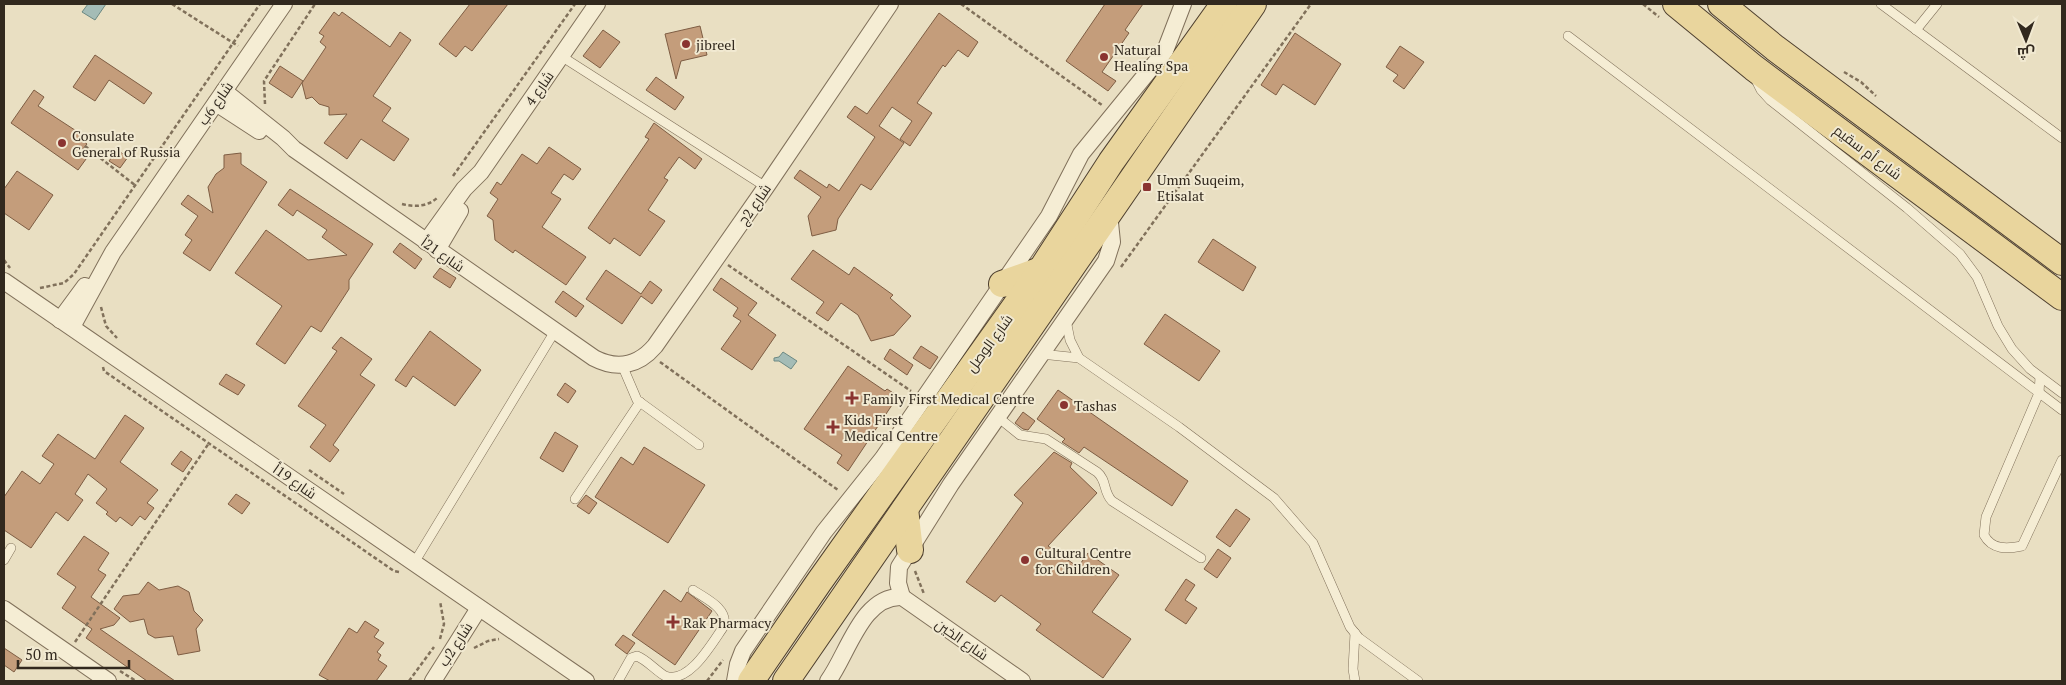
<svg xmlns="http://www.w3.org/2000/svg" width="2066" height="685" viewBox="0 0 2066 685" font-family="'PT Serif',Cairo,serif">
<rect width="100%" height="100%" fill="#e9dfc2"/>
<g fill="#a4bcb6" stroke="#6c8983">
<polygon points="88,4 106,4 95,20 82,12"/>
<polygon points="783,352 797,361 791,369 779,361 774,361 774,358 779,357"/>
</g>
<g fill="#c49d7b" stroke="#7e5d43">
<polygon points="470,4 508,4 472,51 465,46 456,57 439,44"/>
<polygon points="1105,4 1143,4 1125,30 1129,33 1102,72 1116,81 1108,91 1066,61"/>
<polygon points="334,12 339,16 342,12 390,47 400,32 411,40 373,96 391,108 382,121 409,139 394,161 361,139 347,159 336,151 324,143 347,114 329,115 329,107 319,104 312,97 306,99 302,83 326,47 320,42 324,36 319,33"/>
<polygon points="939,13 978,42 968,57 958,50 945,67 943,65 917,103 932,113 910,146 900,139 912,121 892,107 879,126 904,143 871,190 861,184 838,219 836,230 812,236 808,216 821,197 794,178 800,170 827,188 829,184 839,191 875,137 847,117 855,106 867,114"/>
<polygon points="700,26 707,55 681,61 676,79 665,34"/>
<polygon points="603,30 620,42 600,68 583,56"/>
<polygon points="1295,33 1341,64 1315,105 1283,84 1276,95 1261,85"/>
<polygon points="1400,46 1424,62 1404,89 1393,81 1398,75 1386,67"/>
<polygon points="95,55 152,93 144,104 109,80 95,101 73,87"/>
<polygon points="280,66 303,81 292,98 269,83"/>
<polygon points="656,77 684,97 675,110 646,90"/>
<polygon points="34,90 44,97 38,106 84,136 82,140 87,144 82,150 89,155 78,170 11,123"/>
<polygon points="654,123 702,159 695,169 679,157 664,178 668,180 648,210 665,221 640,256 614,238 610,244 588,228 649,139 645,137"/>
<polygon points="549,147 581,169 573,180 564,174 551,193 561,199 542,227 586,257 566,285 515,250 513,253 495,240 493,220 487,216 498,199 490,193 497,182 501,185 522,154 537,164"/>
<polygon points="117,150 128,157 120,168 109,161"/>
<polygon points="241,153 241,164 267,182 210,271 183,253 192,240 185,235 198,216 181,204 188,195 213,213 208,187 216,174 224,168 224,155"/>
<polygon points="17,171 53,195 29,230 4,213 4,189"/>
<polygon points="290,189 373,244 349,280 349,289 321,332 311,326 285,364 256,344 282,306 235,273 266,230 308,260 347,255 322,237 327,230 297,210 293,216 278,205"/>
<polygon points="1213,239 1256,267 1243,291 1198,262"/>
<polygon points="400,243 422,259 415,269 393,252"/>
<polygon points="813,250 849,275 854,267 893,295 890,298 911,316 894,335 871,341 858,315 841,303 828,321 816,313 824,302 791,279"/>
<polygon points="440,268 456,278 450,288 433,277"/>
<polygon points="606,270 641,294 650,281 662,290 652,304 641,296 622,324 586,299"/>
<polygon points="721,278 757,303 748,315 776,335 752,370 721,349 741,321 733,316 738,308 713,290"/>
<polygon points="563,291 584,306 576,317 555,302"/>
<polygon points="1165,314 1220,351 1199,381 1144,344"/>
<polygon points="430,331 481,370 455,406 413,376 406,387 395,380"/>
<polygon points="341,337 372,359 360,375 375,385 333,445 339,450 330,462 310,447 326,425 298,406 337,351 332,348"/>
<polygon points="921,346 938,357 930,369 913,358"/>
<polygon points="890,349 913,365 907,375 884,359"/>
<polygon points="848,366 885,391 887,389 898,396 848,471 837,463 842,455 804,429"/>
<polygon points="226,374 245,385 238,395 219,384"/>
<polygon points="565,383 576,391 568,403 557,395"/>
<polygon points="1058,390 1188,481 1172,506 1084,447 1079,453 1062,442 1065,439 1037,419"/>
<polygon points="1023,412 1035,421 1028,430 1023,429 1015,423"/>
<polygon points="125,415 144,428 120,462 158,490 147,503 154,508 145,520 140,516 132,526 120,517 116,522 106,514 108,512 96,503 107,489 88,474 75,494 83,500 68,521 56,512 31,548 4,530 4,497 22,471 40,484 54,464 42,456 58,434 95,459"/>
<polygon points="555,432 578,446 563,472 540,458"/>
<polygon points="644,447 705,485 668,543 595,497 621,457 633,465"/>
<polygon points="181,451 192,459 183,472 171,464"/>
<polygon points="1054,452 1072,463 1070,467 1097,493 1048,546 1078,567 1088,553 1119,575 1092,612 1131,639 1103,678 1036,630 1041,624 1001,595 995,602 966,582 1023,503 1014,495"/>
<polygon points="236,494 250,503 242,514 228,504"/>
<polygon points="586,495 597,503 589,514 577,506"/>
<polygon points="1236,509 1250,519 1230,547 1216,537"/>
<polygon points="84,536 109,553 98,570 106,575 91,597 120,618 114,625 100,629 175,681 147,681 86,638 92,629 62,608 76,587 57,574"/>
<polygon points="1218,549 1231,558 1217,578 1204,569"/>
<polygon points="1186,579 1195,585 1185,600 1197,608 1186,624 1165,610"/>
<polygon points="148,582 159,590 178,586 189,592 194,611 203,620 196,629 200,651 178,655 173,636 155,638 148,634 144,619 130,622 114,609 123,596 139,594"/>
<polygon points="664,590 681,602 687,592 712,611 675,665 632,635"/>
<polygon points="365,621 379,630 374,637 384,643 377,652 381,655 378,660 387,666 376,681 330,681 319,675 349,628 357,633"/>
<polygon points="623,635 635,643 627,654 615,645"/>
<polygon points="4,648 22,660 14,672 4,665"/>
</g>
<g fill="none" stroke-linecap="round" stroke-linejoin="round">
<g stroke="#81715b" stroke-width="10">
<g id="service">
<polyline points="1881,4 2062,138"/>
<polyline points="1916,30 1937,4"/>
<polyline points="1568,36 2062,410"/>
<polyline points="561,56 766,187"/>
<polyline points="1756,80 1761,90 1770,100 1907,208 1960,254 1977,277 1998,326 2012,349 2030,369 2062,393"/>
<polyline points="1066,320 1070,340 1079,358"/>
<polyline points="1041,354 1079,358 1179,427 1274,498 1313,543 1350,627 1359,638 1418,681"/>
<polyline points="622,365 637,400 699,445"/>
<path d="M 2040,377 L 2039,393 L 1986,517 L 1984,535 C 1992,550 2007,549 2022,546 L 2062,460"/>
<path d="M 999,418 L 1020,435 L 1046,439 L 1097,472 C 1107,480 1103,492 1112,501 L 1201,558"/>
<polyline points="575,499 640,402"/>
<polyline points="4,560 11,548"/>
<polyline points="414,563 555,331"/>
<polyline points="1355,633 1353,669 1355,681"/>
<path d="M 618,681 L 631,658 L 637,656 C 647,660 655,670 665,676 C 689,685 712,643 724,626 C 728,608 706,599 693,590"/>
</g>
</g>
<g stroke="#81715b" stroke-width="18">
<g id="minor">
<path d="M 224,91 L 283,138 L 294,149 L 594,358 C 617,370 638,366 655,346 L 766,187 L 890,4"/>
<polyline points="216,103 259,131"/>
<polyline points="426,242 464,189 481,172 597,4"/>
<polyline points="437,250 460,211"/>
<polyline points="4,281 586,681"/>
<polyline points="60,320 85,286"/>
<polyline points="72,327 113,252 284,4"/>
<polyline points="902,597 898,583 899,567 951,484 1106,261 1112,242 1109,213"/>
<polyline points="902,597 1022,681"/>
<polyline points="4,609 108,681"/>
<polyline points="433,681 479,608"/>
<polyline points="735,681 738,664 743,651 824,532 883,458 1049,216 1081,154 1165,51 1183,4"/>
<path d="M 828,681 C 848,654 862,595 902,597"/>
</g>
</g>
<g stroke="#4f402f" stroke-width="28">
<g id="primary">
<polyline points="1676,4 1754,68 2062,297"/>
<polyline points="1721,4 1775,48 2062,262"/>
<polyline points="1002,284 1041,270"/>
<polyline points="905,509 910,550"/>
<polyline points="751,681 819,582 1041,270 1111,162 1224,4"/>
<polyline points="786,681 1253,4"/>
</g>
</g>
<g stroke="#81715b" stroke-width="2.5" stroke-dasharray="4 2.5" stroke-linecap="butt">
<polyline points="172,4 238,46"/>
<polyline points="961,4 1102,105"/>
<polyline points="1643,4 1659,17"/>
<polyline points="1844,72 1861,82 1876,96"/>
<polyline points="265,104 264,81 315,4"/>
<polyline points="85,146 136,186"/>
<polyline points="453,176 575,4"/>
<path d="M 402,204 C 414,207 427,207 437,198"/>
<polyline points="4,260 10,268"/>
<polyline points="728,265 911,391"/>
<polyline points="1121,267 1311,4"/>
<polyline points="40,288 64,283 74,274 260,4"/>
<polyline points="101,307 106,326 117,338"/>
<polyline points="660,362 838,490"/>
<polyline points="103,367 104,371 394,571 399,572"/>
<polyline points="309,470 344,494"/>
<polyline points="915,571 924,594"/>
<polyline points="440,639 444,624 440,601"/>
<polyline points="75,642 209,443"/>
<polyline points="474,648 488,641 499,639"/>
<polyline points="120,671 136,681"/>
<polyline points="409,681 434,647"/>
<polyline points="707,681 723,660"/>
</g>
<use href="#service" stroke="#f5edd4" stroke-width="9"/>
<use href="#minor" stroke="#f5edd4" stroke-width="16"/>
<use href="#primary" stroke="#e9d59d" stroke-width="26"/>
</g>
<g fill="#8a3431" stroke="#f1e9d1" stroke-width="2">
<circle cx="686" cy="44" r="5"/>
<circle cx="1104" cy="57" r="5"/>
<circle cx="62" cy="143" r="5"/>
<rect x="1142" y="182" width="10" height="10" rx="2.5"/>
<path d="M849.5 390.5h5v5h5v5h-5v5h-5v-5h-5v-5h5z"/>
<circle cx="1064" cy="405" r="5"/>
<path d="M830.5 419.5h5v5h5v5h-5v5h-5v-5h-5v-5h5z"/>
<circle cx="1025" cy="560" r="5"/>
<path d="M670.5 614.5h5v5h5v5h-5v5h-5v-5h-5v-5h5z"/>
</g>
<g text-anchor="middle" dominant-baseline="central" stroke-width="4" stroke-linejoin="round" paint-order="stroke">
<g font-size="14" fill="#32291e" stroke="#f1e9d1" text-anchor="start">
<text x="696" y="44">jibreel</text>
<text x="1114" y="49">Natural<tspan x="1114" dy="16">Healing Spa</tspan></text>
<text x="72" y="135">Consulate<tspan x="72" dy="16">General of Russia</tspan></text>
<text x="1157" y="179">Umm Suqeim,<tspan x="1157" dy="16">Etisalat</tspan></text>
<text x="863" y="398">Family First Medical Centre</text>
<text x="1074" y="405">Tashas</text>
<text x="844" y="419">Kids First<tspan x="844" dy="16">Medical Centre</tspan></text>
<text x="1035" y="552">Cultural Centre<tspan x="1035" dy="16">for Children</tspan></text>
<text x="683" y="622">Rak Pharmacy</text>
</g>
<g font-size="14" fill="#32291e" stroke="#f1e9d1">
<text transform="translate(539 88) rotate(-55)">شارع 4</text>
<text transform="translate(215 103) rotate(-55)">شارع 6ب</text>
<text transform="translate(1868 152) rotate(37)">شارع أم سقيم</text>
<text transform="translate(754 204) rotate(-55)">شارع 2ج</text>
<text transform="translate(443 254) rotate(35)">شارع 21أ</text>
<text transform="translate(989 343) rotate(-54)">شارع الوصل</text>
<text transform="translate(295 481) rotate(35)">شارع 19أ</text>
<text transform="translate(962 639) rotate(35)">شارع الخين</text>
<text transform="translate(455 644) rotate(-57)">شارع 2ب</text>
</g>
</g>
<rect width="2066" height="685" fill="none" stroke="#32291e" stroke-width="10"/>
<g transform="translate(2026 40) rotate(179)" stroke="#f1e9d1" stroke-width="4" paint-order="stroke">
<path d="M0-4L9 19L0 12L-9 19Z" fill="#32291e"/>
<text y="-8" font-size="14" font-weight="bold" text-anchor="middle" fill="#32291e">ش</text>
</g>
<path d="M18 660v8h111v-8" fill="none" stroke="#32291e" stroke-width="2.5"/>
<text x="25" y="660" font-size="15" fill="#32291e" stroke="#f1e9d1" stroke-width="4" paint-order="stroke">50 m</text>
</svg>
